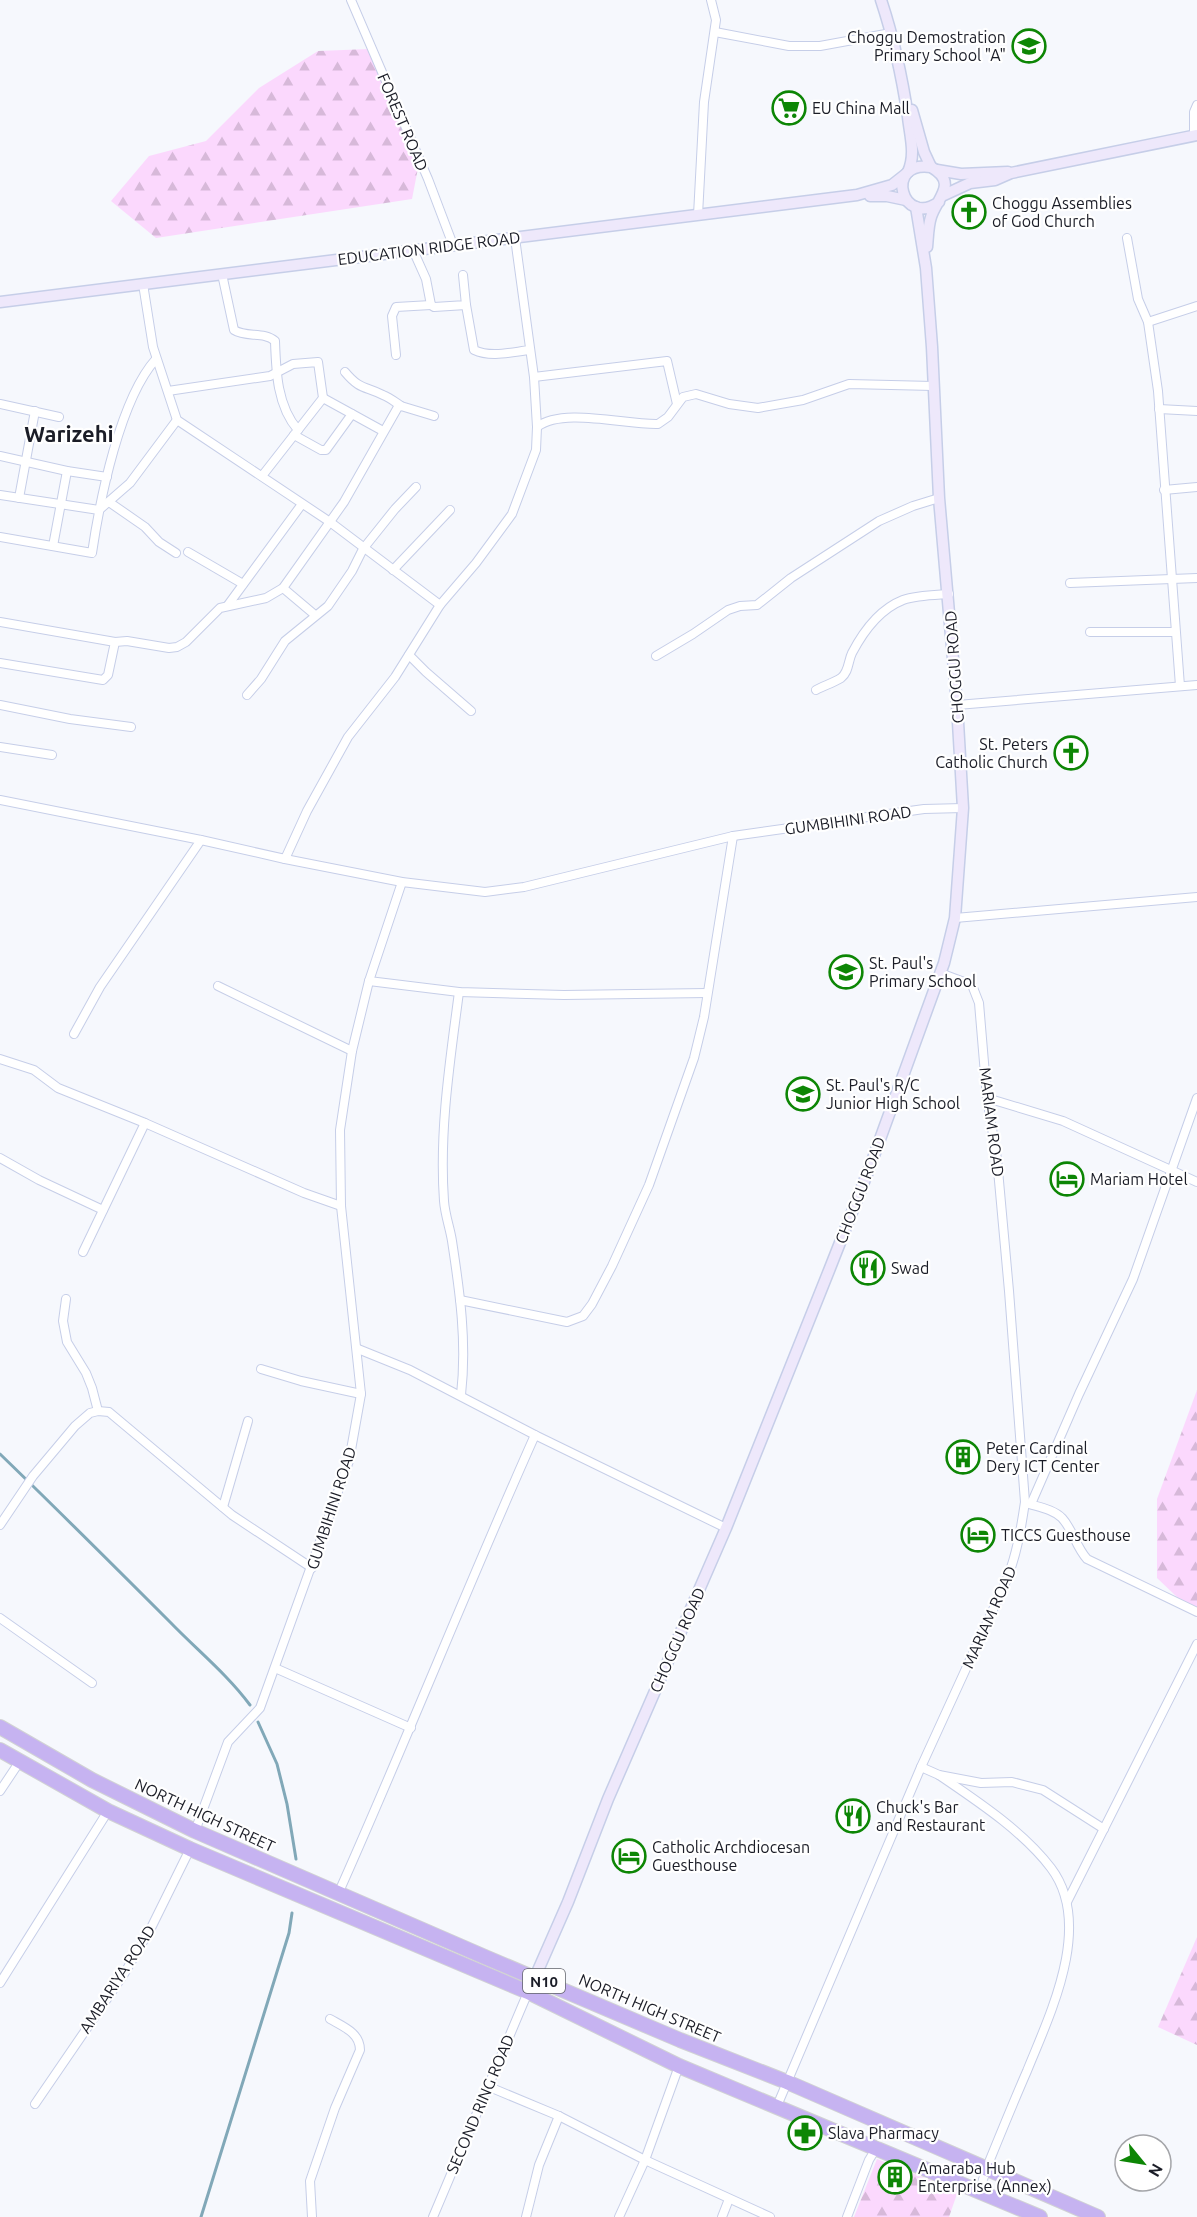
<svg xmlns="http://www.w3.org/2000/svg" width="1197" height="2217" viewBox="0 0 1197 2217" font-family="Ubuntu,sans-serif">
<defs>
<pattern id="forest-firs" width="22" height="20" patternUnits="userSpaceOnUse" patternTransform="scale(1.5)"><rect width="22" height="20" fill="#fbd8fd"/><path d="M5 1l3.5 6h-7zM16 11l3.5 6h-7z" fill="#d7b9d9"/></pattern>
</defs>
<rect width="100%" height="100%" fill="#f6f8fd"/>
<g fill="url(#forest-firs)">
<polygon points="369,49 419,163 412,199 156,238 111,201 149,156 206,141 259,88 318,51"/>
<polygon points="1197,1390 1197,1616 1157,1578 1157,1499"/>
<polygon points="1197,1937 1197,2045 1158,2027"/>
<polygon points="877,2159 958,2191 949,2217 854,2217"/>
</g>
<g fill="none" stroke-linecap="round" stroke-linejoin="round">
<g stroke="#81a8b8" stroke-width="3">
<path d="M 0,1454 C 58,1510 114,1566 170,1622 C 197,1650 227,1674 250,1705"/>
<polyline points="258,1722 277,1764 287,1804 296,1859"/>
<polyline points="201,2217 289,1933 292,1913"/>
</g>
<g stroke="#c6cee8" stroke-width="10">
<g id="street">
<polyline points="351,0 428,179 453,245"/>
<polyline points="715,32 789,46 820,46 891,33"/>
<polyline points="1194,136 1194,112 1197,105"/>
<polyline points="698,215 704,102 716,20 711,0"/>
<polyline points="515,238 534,377 537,427"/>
<polyline points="1127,238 1138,299 1148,322 1158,391 1180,686"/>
<polyline points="413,250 426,279 431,305 434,307 466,305 463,275"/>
<path d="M 222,274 L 234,330 C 246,338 264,331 275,341 C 276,371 277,406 298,430"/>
<polyline points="143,284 153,347 177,420 330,522 440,605"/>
<path d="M 466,305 L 474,350 C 491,358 512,352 530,350"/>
<polyline points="1148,322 1197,306"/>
<polyline points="396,355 392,316 396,307 431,305"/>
<path d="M 345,372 C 360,390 365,386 383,395 C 389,397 395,402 401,406"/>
<polyline points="534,377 667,361 677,404"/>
<polyline points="168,391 270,376 293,364 318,362 323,398 262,476"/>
<polyline points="323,398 383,431"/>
<polyline points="0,404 59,417"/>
<polyline points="1159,409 1197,411"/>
<polyline points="294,435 321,450 326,450 352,414"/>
<polyline points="0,456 67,471 107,477"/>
<polyline points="1164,490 1197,487"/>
<polyline points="0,495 99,510 130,483 177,420"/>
<polyline points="19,498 35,411"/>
<polyline points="109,502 145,527 159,542 176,553"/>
<path d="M 0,537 L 92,553 C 100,499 120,399 156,359"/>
<polyline points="53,546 67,471"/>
<polyline points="188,552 243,584"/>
<polyline points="393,570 450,510"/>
<polyline points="1070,583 1197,578"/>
<polyline points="283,588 315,615"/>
<polyline points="228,605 302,504"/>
<polyline points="0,622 115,642 127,641 169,648 177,647 186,642 220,608 266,598 283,588 344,502 398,407 401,406 434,416"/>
<polyline points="1090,632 1175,632"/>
<polyline points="409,655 426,672 471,711"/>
<polyline points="656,656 693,634 728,610 740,606 757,605 791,578 879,521 913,506 939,498"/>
<polyline points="0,663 103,680 108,675 115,642"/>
<path d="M 816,690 C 823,686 833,683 841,678 C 849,672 848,661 852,653 C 863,632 880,609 903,600 C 917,595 934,595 949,594"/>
<polyline points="247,695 261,679 285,641 328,606 352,571 363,549 395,509 416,487"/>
<polyline points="0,705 70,719 131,727"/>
<polyline points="957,705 1197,685"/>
<polyline points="0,747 52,755"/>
<path d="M 0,800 L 201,840 L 285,859 L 307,811 L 348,737 L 395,677 L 440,605 L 476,563 L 512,514 L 536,450 L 537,427 C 563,407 625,425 658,424 L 668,417 L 683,397 L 696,394 L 729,404 L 758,408 L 803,400 L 849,384 L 933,386"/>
<polyline points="285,859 402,882 485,892 524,887 733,836 924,809 963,808"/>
<polyline points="955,918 1197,897"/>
<polyline points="369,981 459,992 564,995 707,993"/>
<polyline points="218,986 352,1051"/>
<path d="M 459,992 C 450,1061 439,1131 444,1201 C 445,1215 450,1228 452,1241 C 460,1293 467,1343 461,1395"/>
<polyline points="74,1034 100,987 201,840"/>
<polyline points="0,1059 34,1070 58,1088 145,1123 304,1193 341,1206"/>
<polyline points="987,1098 1063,1121 1197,1182"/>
<polyline points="0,1158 39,1180 103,1210"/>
<polyline points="83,1252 145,1123"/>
<polyline points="66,1299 63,1321 67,1342 86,1373 92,1388 98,1411"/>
<polyline points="460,1300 567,1322 583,1316 592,1304 612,1266 649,1185 694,1058 704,1017 733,836"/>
<polyline points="358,1349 410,1370 535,1435 726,1528"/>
<polyline points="261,1369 301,1381 361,1394"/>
<path d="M 1026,1503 C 1038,1507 1053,1509 1062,1518 C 1073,1530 1076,1547 1087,1559 L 1197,1612"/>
<polyline points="1031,1504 1079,1394 1133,1279 1197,1098"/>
<polyline points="223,1507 248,1421"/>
<polyline points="0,1525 33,1476 75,1426 90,1413 98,1411 109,1412 232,1515 312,1568"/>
<polyline points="0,1618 92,1683"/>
<polyline points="275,1668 411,1728"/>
<polyline points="921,1767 939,1775 981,1783 1012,1782 1043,1790 1104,1829"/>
<path d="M 939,1775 C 977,1801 1023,1831 1051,1868 C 1094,1925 1050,2014 1027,2071 C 1013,2103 1000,2135 987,2167 L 979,2192"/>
<polyline points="0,1791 20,1761"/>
<polyline points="195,1831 228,1742 260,1708 349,1461 361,1394 341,1206 340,1130 352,1051 369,981 402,882"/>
<path d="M 338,1894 C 406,1742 467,1587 535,1435"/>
<polyline points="1067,1902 1197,1644"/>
<polyline points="0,1983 108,1811"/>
<polyline points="487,2086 559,2116 645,2160 770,2217"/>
<polyline points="35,2104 124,1974 151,1928 190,1849"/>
<path d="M 777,2106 L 921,1767 L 1007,1579 C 1017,1553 1021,1529 1025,1502 L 1009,1291 L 997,1159 L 987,1098 L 979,1003 L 972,985 L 940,973"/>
<path d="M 312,2217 L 310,2181 L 335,2108 L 360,2050 C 360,2033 344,2027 330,2019"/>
<polyline points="433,2217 528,1992"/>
<polyline points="526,2217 539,2165 559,2116"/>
<polyline points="619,2217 645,2160 679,2066"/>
<polyline points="722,2217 729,2199"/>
<polyline points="847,2217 869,2160 877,2147"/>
</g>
</g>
<g stroke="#c6cee8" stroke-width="13">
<g id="secondary">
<path d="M 881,0 C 894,39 902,77 908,117 C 910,136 916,154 908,172"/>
<polyline points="912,110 924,152 931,167"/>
<polyline points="937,170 961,174 1008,172"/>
<polyline points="944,195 970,183 995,180 1011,173 1197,135"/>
<polyline points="870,196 887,196 906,200"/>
<path d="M 927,247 C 928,237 928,226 931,217 C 937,198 959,183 931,167 C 883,160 902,229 939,202"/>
<polyline points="0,302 857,195 892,185 906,174"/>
<polyline points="532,1984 568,1902 608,1799 726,1528 830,1268 871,1164 944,963 955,918 963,808 957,705 939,498 932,347 926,268 916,207"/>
</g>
</g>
<g stroke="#d1d2d4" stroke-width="16">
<g id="highway">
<polyline points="0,1727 92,1780 195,1831 485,1957 680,2040 787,2082 1098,2217"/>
<polyline points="0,1750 108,1811 190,1849 528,1992 679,2066 1040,2217"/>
</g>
</g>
<use href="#street" stroke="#fff" stroke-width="8"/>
<use href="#secondary" stroke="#eee8fb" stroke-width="10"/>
<use href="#highway" stroke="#c6b3f1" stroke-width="14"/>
</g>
<defs>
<g id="school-ring" transform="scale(1.725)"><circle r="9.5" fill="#fff" stroke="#0d8605" stroke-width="1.5"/><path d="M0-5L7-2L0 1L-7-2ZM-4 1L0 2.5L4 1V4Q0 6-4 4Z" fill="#0d8605"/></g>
<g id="supermarket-ring" transform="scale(1.725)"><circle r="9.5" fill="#fff" stroke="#0d8605" stroke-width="1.5"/><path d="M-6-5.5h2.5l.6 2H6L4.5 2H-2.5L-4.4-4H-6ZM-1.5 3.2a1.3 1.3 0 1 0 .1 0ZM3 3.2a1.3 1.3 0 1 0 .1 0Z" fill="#0d8605"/></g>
<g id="church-ring" transform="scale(1.725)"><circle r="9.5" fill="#fff" stroke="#0d8605" stroke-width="1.5"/><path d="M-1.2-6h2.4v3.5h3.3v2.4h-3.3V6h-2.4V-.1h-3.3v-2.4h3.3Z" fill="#0d8605"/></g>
<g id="hotel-ring" transform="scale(1.725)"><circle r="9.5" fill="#fff" stroke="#0d8605" stroke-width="1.5"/><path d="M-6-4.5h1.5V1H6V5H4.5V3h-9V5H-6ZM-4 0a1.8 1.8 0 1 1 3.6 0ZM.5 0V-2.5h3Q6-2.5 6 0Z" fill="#0d8605"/></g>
<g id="restaurant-ring" transform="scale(1.725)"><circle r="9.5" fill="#fff" stroke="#0d8605" stroke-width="1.5"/><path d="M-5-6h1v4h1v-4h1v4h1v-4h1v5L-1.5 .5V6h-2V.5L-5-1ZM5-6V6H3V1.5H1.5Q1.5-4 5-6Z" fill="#0d8605"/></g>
<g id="building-ring" transform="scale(1.725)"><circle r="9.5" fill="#fff" stroke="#0d8605" stroke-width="1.5"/><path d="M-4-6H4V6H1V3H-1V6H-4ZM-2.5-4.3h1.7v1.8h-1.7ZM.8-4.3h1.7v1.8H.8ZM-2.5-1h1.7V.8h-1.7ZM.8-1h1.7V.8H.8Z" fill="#0d8605"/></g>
<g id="pharmacy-ring" transform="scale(1.725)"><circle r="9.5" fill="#fff" stroke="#0d8605" stroke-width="1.5"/><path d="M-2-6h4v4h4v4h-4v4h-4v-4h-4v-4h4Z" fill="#0d8605"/></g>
</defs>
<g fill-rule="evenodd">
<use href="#school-ring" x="1029" y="46"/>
<use href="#supermarket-ring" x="789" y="108"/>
<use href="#church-ring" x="969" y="212"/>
<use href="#church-ring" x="1071" y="753"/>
<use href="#school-ring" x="846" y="972"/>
<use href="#school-ring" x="803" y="1094"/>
<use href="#hotel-ring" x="1067" y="1179"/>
<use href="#restaurant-ring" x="868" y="1268"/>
<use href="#building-ring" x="963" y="1457"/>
<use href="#hotel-ring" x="978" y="1535"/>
<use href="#restaurant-ring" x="853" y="1816"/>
<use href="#hotel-ring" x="629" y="1856"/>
<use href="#pharmacy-ring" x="805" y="2133"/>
<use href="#building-ring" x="895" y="2177"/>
</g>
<g text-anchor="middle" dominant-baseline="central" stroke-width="4.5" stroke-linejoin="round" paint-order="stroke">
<rect fill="#fff" stroke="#5f6168" stroke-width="1.5" x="523" y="1969" width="42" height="24" rx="4.5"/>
<g font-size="15" font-weight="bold" fill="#1b1d27">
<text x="544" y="1981">N10</text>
</g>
<g font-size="16" fill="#1b1d27" stroke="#fff" text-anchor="start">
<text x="1006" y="37" text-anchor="end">Choggu Demostration<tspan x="1006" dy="18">Primary School "A"</tspan></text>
<text x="812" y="108">EU China Mall</text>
<text x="992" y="203">Choggu Assemblies<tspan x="992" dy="18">of God Church</tspan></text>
<text x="1048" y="744" text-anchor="end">St. Peters<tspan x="1048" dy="18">Catholic Church</tspan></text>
<text x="869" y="963">St. Paul's<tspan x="869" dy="18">Primary School</tspan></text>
<text x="826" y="1085">St. Paul's R/C<tspan x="826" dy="18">Junior High School</tspan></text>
<text x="1090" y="1179">Mariam Hotel</text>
<text x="891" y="1268">Swad</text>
<text x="986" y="1448">Peter Cardinal<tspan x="986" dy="18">Dery ICT Center</tspan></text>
<text x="1001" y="1535">TICCS Guesthouse</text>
<text x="876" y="1807">Chuck's Bar<tspan x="876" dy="18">and Restaurant</tspan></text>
<text x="652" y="1847">Catholic Archdiocesan<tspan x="652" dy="18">Guesthouse</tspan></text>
<text x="828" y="2133">Slava Pharmacy</text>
<text x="918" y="2168">Amaraba Hub<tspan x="918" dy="18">Enterprise (Annex)</tspan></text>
</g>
<g font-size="16" fill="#1b1d27" stroke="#fff">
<text transform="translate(403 122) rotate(67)">FOREST ROAD</text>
<text transform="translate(429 248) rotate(-7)">EDUCATION RIDGE ROAD</text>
<text transform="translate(954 667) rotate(-94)">CHOGGU ROAD</text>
<text transform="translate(848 820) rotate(-8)">GUMBIHINI ROAD</text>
<text transform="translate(992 1122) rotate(83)">MARIAM ROAD</text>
<text transform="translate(860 1190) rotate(-69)">CHOGGU ROAD</text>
<text transform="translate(331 1508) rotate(-72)">GUMBIHINI ROAD</text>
<text transform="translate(989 1617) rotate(-66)">MARIAM ROAD</text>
<text transform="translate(677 1640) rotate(-66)">CHOGGU ROAD</text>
<text transform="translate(205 1815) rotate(25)">NORTH HIGH STREET</text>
<text transform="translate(117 1979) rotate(-57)">AMBARIYA ROAD</text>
<text transform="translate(650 2008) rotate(23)">NORTH HIGH STREET</text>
<text transform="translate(480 2104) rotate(-67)">SECOND RING ROAD</text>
</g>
<g font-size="22" font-weight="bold" fill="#1b1d27" stroke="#fff">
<text x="69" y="433">Warizehi</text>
</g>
</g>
<g transform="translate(1143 2163) rotate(120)"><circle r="28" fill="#ffffff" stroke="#a4a5a9" stroke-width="1.5"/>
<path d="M0-4.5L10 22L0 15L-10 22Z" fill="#0d8605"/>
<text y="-9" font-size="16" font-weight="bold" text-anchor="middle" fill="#1b1d27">N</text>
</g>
</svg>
